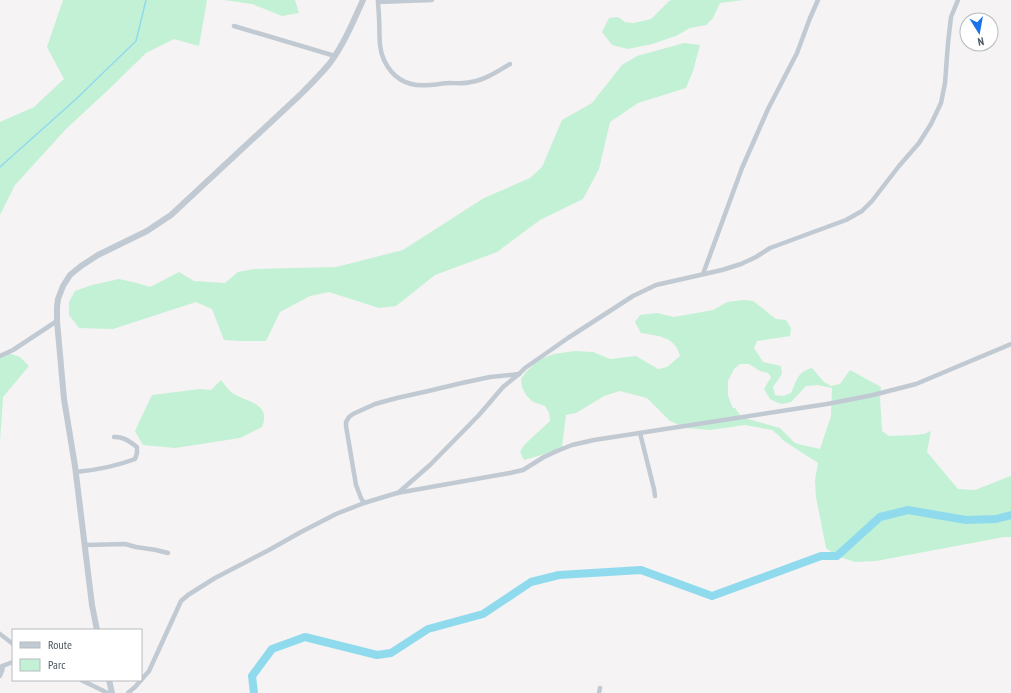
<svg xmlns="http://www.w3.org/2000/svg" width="1011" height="693" viewBox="0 0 1011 693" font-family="'PT Sans Narrow',sans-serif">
<rect width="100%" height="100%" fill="#f5f3f3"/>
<g fill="#c3f1d5" fill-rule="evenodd">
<polygon points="63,0 207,0 199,46 174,39 146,53 107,91 66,129 15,185 0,215 0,122 34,107 64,79 47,47"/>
<polygon points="224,0 295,0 299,13 282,16 252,4"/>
<polygon points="672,0 744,0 720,3 713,18 706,25 690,28 676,36 652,44 628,49 612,45 602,32 609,18 618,17 625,22 634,23 651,19 669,1"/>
<polygon points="684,43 700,45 693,71 686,88 638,103 610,122 599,169 583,199 540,220 497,252 435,275 396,306 379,308 329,292 310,296 280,312 266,341 240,341 224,340 212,309 196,302 113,329 79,328 69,315 69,302 75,291 92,285 119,279 137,283 150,287 179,272 194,281 225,283 238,272 254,269 336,267 403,250 484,198 530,178 542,167 562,120 592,103 622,65 637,56"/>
<path d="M 744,300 L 753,301 L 776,319 L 786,320 L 791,328 L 790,336 L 757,341 L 754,348 L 763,362 L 781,366 L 782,374 L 773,387 L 775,395 L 783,396 L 791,393 C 797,380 797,372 812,368 L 824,382 L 831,386 L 840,384 L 850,370 L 881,387 L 880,397 L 882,431 L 889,436 L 915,435 L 924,434 L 931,431 L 927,452 L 958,489 L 975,490 L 1008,477 L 1011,476 L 1011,537 L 1004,537 L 876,561 L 855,562 L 837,556 L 826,548 L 816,497 L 815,480 L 818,463 L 784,441 L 778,435 L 772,430 L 745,425 L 710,430 L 686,428 L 670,421 L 647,398 L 620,391 L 604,396 L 576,413 L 566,415 L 562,447 L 555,451 L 524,460 L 520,452 L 524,445 L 550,421 L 549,413 L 545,406 L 533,402 L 526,395 L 522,387 L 521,379 L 526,372 L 538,361 L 546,357 L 554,354 L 575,351 L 593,352 L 610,359 L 636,356 L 658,369 L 667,367 L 680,356 C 675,336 658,336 641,333 L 635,322 L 640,315 L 657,313 L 674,317 L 713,310 L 727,302 ZM 740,364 L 749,364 L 760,371 L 768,373 L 771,377 L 764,389 L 770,399 L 778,403 L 782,404 L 791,402 L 806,386 L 818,385 L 832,388 L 831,416 L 820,449 L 798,444 L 794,442 L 780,428 L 748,419 L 740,415 L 735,408 L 733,408 L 731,404 L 728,395 L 728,381 L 734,369 Z"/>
<polygon points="8,353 20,357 29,366 3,397 0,442 0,356"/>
<path d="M 221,380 C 225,385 229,391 234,394 C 249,403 271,403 262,427 L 240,438 L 175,448 L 143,445 L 135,431 L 142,416 L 152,395 L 200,389 L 211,390 Z"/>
</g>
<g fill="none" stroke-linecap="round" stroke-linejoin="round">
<polyline stroke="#90daee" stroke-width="1.5" points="0,167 75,100 136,41 146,0"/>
<polyline stroke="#90daee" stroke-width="8" points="254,693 252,676 272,649 305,637 377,655 391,653 428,629 483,614 531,582 559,575 641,570 712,596 821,556 837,556 880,517 908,510 966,520 996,519 1011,515"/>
<g stroke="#c1cad2" stroke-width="4.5">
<path d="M 378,0 C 378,6 379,12 379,18 C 380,33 378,47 384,60 C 393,79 409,87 429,85 C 436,85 443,83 450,83 C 457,83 464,84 471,82 C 485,80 498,71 510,64"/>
<polyline points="378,2 432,0"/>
<polyline points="234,26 335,56"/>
<polyline points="703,274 742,168 768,109 797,53 810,18 818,0"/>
<polyline points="0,356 13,350 57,321"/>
<polyline points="640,433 654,489 655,496"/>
<path d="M 76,472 C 96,470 117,466 135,459 L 137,453 L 137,447 C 130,442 123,436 114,437"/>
<polyline points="398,493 430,465 479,415 503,387 519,374 525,368 568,338 633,296 656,285 722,270 741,264 756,257 770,248 846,220 862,211 872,201 899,166 919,143 931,124 941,103 945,83 948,43 951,17 958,0"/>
<polyline points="364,503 361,498 356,485 346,426 346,422 349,417 353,414 375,404 397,398 424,392 462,383 490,377 519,374"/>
<polyline points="85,545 125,544 136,547 156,550 168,553"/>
<polyline points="0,634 13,644"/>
<polyline points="0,667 13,662"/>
<polyline points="0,676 2,671 3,666"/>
<polyline points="81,680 108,693"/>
<polyline points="128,693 135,687 149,671 176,612 181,601 188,595 215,578 269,550 301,532 336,514 364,503 397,493 510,473 523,470 544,457 557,451 572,445 594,440 827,404 873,395 916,384 1011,344"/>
<polyline points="599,693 600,688"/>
</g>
<g stroke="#c1cad2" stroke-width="6">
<path d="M 97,630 L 92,605 L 75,466 L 64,399 L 57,321 L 57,307 L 58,299 L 63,286 L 70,275 L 81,266 L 98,255 L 147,231 L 171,215 L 300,95 C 310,85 321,74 330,63 C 344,44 353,22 363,0"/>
<polyline points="109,680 112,693"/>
</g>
</g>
<rect x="12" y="629" width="130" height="52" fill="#ffffff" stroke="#b7bbc0"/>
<rect x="20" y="642" width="20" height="6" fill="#c1cad2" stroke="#b7bbc0"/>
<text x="48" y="649" font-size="12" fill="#4a5661">Route</text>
<rect x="20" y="659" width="20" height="12" fill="#c3f1d5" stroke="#b7bbc0"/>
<text x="48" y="669" font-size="12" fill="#4a5661">Parc</text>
<g transform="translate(979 32) rotate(169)"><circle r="19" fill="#ffffff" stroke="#b7bbc0"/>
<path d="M0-3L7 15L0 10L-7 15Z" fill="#1a73e8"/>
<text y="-6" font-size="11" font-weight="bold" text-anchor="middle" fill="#4a5661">N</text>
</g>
</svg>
